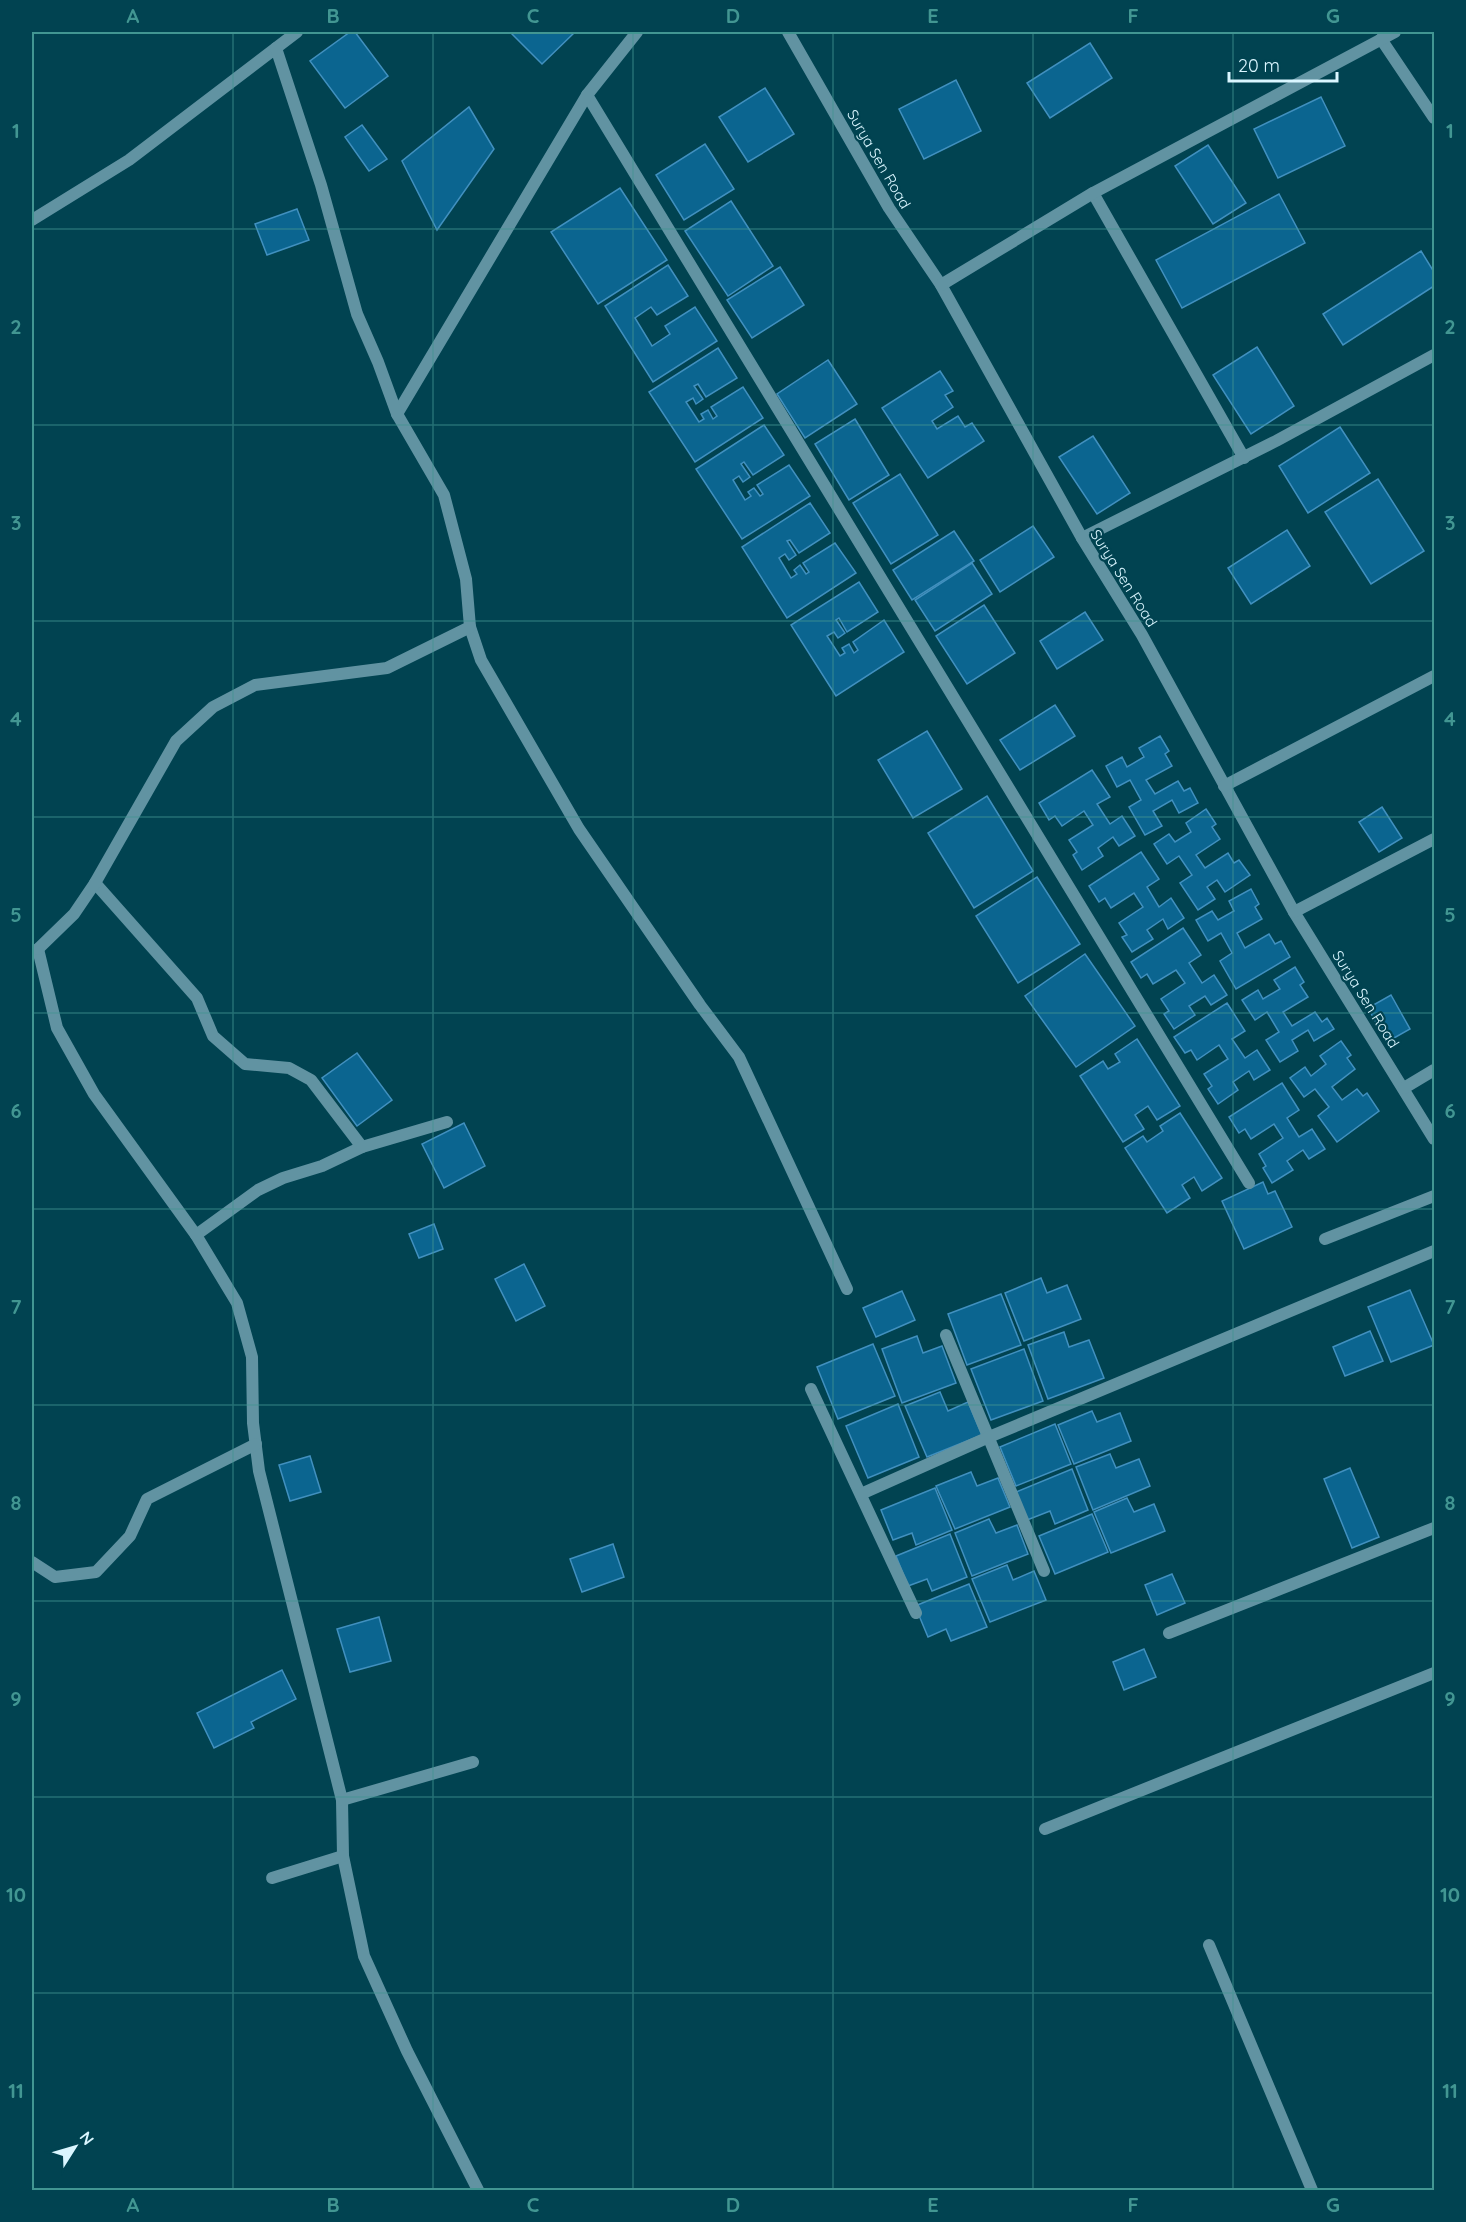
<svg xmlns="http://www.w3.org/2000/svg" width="1466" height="2222" viewBox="0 0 1466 2222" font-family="Quicksand,sans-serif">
<rect width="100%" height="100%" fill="#014351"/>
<g fill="#0b6590" stroke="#4190bf" stroke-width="1.5">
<polygon points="350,32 355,32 388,76 345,108 310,61"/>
<polygon points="510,32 575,32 542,64"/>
<polygon points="1090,43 1112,78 1050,118 1027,83"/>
<polygon points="956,80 981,131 924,159 899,109"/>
<polygon points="765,88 794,134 748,162 719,117"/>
<polygon points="1321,97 1345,146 1278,178 1254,129"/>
<polygon points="469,107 494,149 437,230 402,161"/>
<polygon points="362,125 387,159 369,171 345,137"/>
<polygon points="705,144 734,189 684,220 656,175"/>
<polygon points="1208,145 1246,203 1213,224 1175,166"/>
<polygon points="620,188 667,260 598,304 551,232"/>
<polygon points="1279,194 1305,243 1182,308 1156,260"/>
<polygon points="731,201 773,266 728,296 685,231"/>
<polygon points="297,209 309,240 267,255 255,224"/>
<polygon points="1421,251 1434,272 1434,286 1343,345 1323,314"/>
<polygon points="668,265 688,296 657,315 651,307 635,318 652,346 670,334 665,326 695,307 717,341 653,382 605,306"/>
<polygon points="780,267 804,305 752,338 727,300"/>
<polygon points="1257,347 1294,406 1251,434 1213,375"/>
<polygon points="718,348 737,378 706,397 698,384 694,386 703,399 696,404 693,398 686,402 699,422 704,419 701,414 708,410 713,419 717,416 711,407 743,387 763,418 695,462 649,392"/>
<polygon points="828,360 857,404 805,438 777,394"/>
<polygon points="940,371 953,391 945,395 953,407 932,421 937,429 958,416 965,427 972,423 984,441 928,478 882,408"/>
<polygon points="855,419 889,475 849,500 815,444"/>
<polygon points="764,425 784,455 753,475 744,462 741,464 750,477 743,482 739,476 733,480 745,500 751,496 748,492 754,488 760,496 763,494 757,485 789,465 810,496 742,539 696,469"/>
<polygon points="1340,427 1370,473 1308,513 1279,466"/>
<polygon points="1093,436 1130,493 1097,514 1059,457"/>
<polygon points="900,474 938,535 891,564 853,503"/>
<polygon points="1378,479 1424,551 1371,584 1325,512"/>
<polygon points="810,503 830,533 799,553 790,540 787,541 796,555 789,560 785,554 779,558 791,578 797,574 794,570 800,565 806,574 809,572 803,563 835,543 856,573 787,618 742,547"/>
<polygon points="1033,526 1054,557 1000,592 980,560"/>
<polygon points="1287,530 1310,566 1251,604 1228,568"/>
<polygon points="954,531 974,561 912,600 893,570"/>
<polygon points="972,563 992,594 935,631 915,600"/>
<polygon points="859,582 878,612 847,632 839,618 836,620 845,633 838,638 834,632 827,636 840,656 845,653 842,648 849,644 854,653 858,650 853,642 884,620 904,652 836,696 791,625"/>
<polygon points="984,605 1015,653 967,684 936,636"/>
<polygon points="1085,612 1103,640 1057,669 1040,641"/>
<polygon points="1055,705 1075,736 1020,770 1000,740"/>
<polygon points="927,731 962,789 913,818 878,760"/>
<polygon points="1160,736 1169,751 1165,754 1172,766 1146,780 1155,794 1178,781 1184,791 1190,788 1198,803 1179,813 1172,800 1153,811 1162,826 1145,835 1129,807 1141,800 1130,780 1117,787 1106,766 1122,757 1127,767 1144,757 1139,748"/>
<polygon points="1092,770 1110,797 1097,804 1110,824 1122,816 1135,836 1119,846 1113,837 1098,848 1103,856 1082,870 1073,855 1077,852 1069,840 1093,825 1084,811 1062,826 1055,816 1049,820 1039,803"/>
<polygon points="987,796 1033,871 974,908 928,833"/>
<polygon points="1382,807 1402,838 1379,852 1359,822"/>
<polygon points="1206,809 1216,824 1212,827 1220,839 1196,855 1205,868 1228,853 1234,863 1239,860 1250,875 1225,892 1217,880 1207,887 1215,899 1198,910 1180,883 1192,875 1179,856 1167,864 1154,844 1169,834 1175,842 1191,832 1186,823"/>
<polygon points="1141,852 1159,879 1147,887 1159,907 1171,898 1184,918 1168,929 1163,919 1147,930 1153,939 1132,952 1122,937 1127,935 1119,923 1143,907 1134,893 1111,908 1105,898 1099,902 1089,886"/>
<polygon points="1037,877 1080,944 1018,983 976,916"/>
<polygon points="1251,889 1259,904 1255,907 1262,919 1237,933 1245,948 1269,934 1275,944 1281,941 1290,957 1236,989 1220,961 1232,953 1221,933 1208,941 1196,920 1212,911 1218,920 1234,911 1229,901"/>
<polygon points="1183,928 1201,955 1189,963 1202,983 1214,975 1227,995 1211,1005 1205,996 1189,1006 1195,1015 1174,1029 1164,1014 1169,1011 1161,999 1185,983 1176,970 1153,984 1147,974 1141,978 1131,962"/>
<polygon points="1085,954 1135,1026 1076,1067 1025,996"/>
<polygon points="1295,967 1304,982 1300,985 1308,997 1283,1012 1292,1026 1315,1012 1322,1022 1327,1018 1334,1029 1314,1041 1308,1030 1292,1040 1298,1051 1280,1062 1266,1040 1279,1032 1267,1012 1255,1020 1242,1000 1258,990 1263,999 1280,989 1274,980"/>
<polygon points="1391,995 1410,1029 1387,1042 1368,1008"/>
<polygon points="1227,1003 1245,1031 1232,1039 1245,1058 1257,1050 1270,1070 1254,1080 1249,1071 1233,1082 1238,1090 1218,1104 1208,1089 1212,1086 1204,1074 1228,1059 1219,1045 1197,1060 1191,1050 1185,1053 1174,1037"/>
<polygon points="1137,1039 1180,1106 1157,1120 1148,1106 1135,1115 1144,1129 1123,1142 1080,1076 1103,1061 1108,1069 1120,1062 1115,1054"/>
<polygon points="1341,1041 1351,1055 1347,1058 1355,1069 1332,1087 1342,1100 1357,1089 1363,1096 1367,1093 1379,1111 1337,1142 1318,1116 1329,1107 1315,1089 1304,1097 1290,1078 1305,1067 1311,1076 1326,1064 1320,1056"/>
<polygon points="357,1053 392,1100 357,1126 322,1078"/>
<polygon points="1282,1083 1299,1110 1287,1118 1299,1137 1312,1129 1325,1149 1309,1159 1303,1150 1287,1161 1293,1170 1272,1183 1263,1168 1266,1166 1259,1154 1283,1138 1274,1124 1251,1139 1245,1129 1239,1133 1229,1117"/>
<polygon points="1180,1113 1222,1178 1202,1191 1194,1177 1182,1185 1190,1198 1167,1213 1125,1148 1143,1136 1147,1142 1163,1131 1160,1126"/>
<polygon points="464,1123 485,1166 444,1188 422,1144"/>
<polygon points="1263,1182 1268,1194 1275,1191 1292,1227 1244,1249 1222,1201"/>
<polygon points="434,1224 443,1249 419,1258 409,1234"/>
<polygon points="524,1264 545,1306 516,1321 495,1279"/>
<polygon points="1041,1278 1047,1293 1067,1285 1081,1319 1024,1341 1005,1293"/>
<polygon points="1410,1290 1434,1345 1391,1362 1368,1307"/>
<polygon points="902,1291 915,1320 876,1337 863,1308"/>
<polygon points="1001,1294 1021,1345 967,1365 948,1314"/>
<polygon points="1370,1331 1383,1361 1345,1376 1333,1347"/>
<polygon points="1064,1332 1069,1347 1089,1340 1104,1378 1048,1399 1028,1345"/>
<polygon points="917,1336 923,1353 942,1346 956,1383 902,1403 882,1349"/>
<polygon points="873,1344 895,1396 838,1419 817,1367"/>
<polygon points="1024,1349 1043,1401 991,1420 971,1369"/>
<polygon points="940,1392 948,1411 968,1402 982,1435 927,1457 905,1406"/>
<polygon points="898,1404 919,1457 868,1478 846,1426"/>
<polygon points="1092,1411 1097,1422 1120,1413 1131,1441 1074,1464 1058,1425"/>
<polygon points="1055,1424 1071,1464 1016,1486 1000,1447"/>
<polygon points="1110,1454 1116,1468 1139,1459 1150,1486 1093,1510 1076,1467"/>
<polygon points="310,1456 321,1492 290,1501 279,1465"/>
<polygon points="1350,1468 1379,1537 1352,1548 1324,1479"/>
<polygon points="1072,1469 1088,1510 1055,1524 1050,1511 1027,1520 1016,1492"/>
<polygon points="971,1472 977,1486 998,1478 1010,1507 955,1529 936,1486"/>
<polygon points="935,1488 952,1530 916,1545 912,1533 893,1540 881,1510"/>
<polygon points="1127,1498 1134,1512 1154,1504 1165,1531 1111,1553 1094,1512"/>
<polygon points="1092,1514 1108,1552 1055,1574 1039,1536"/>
<polygon points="989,1519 996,1533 1017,1525 1028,1554 972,1576 955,1533"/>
<polygon points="950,1534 967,1577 932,1591 927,1579 908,1586 896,1556"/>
<polygon points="613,1544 624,1577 582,1592 570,1559"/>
<polygon points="1007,1565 1013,1580 1034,1571 1046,1600 990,1622 972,1579"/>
<polygon points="1172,1574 1185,1603 1157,1615 1145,1585"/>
<polygon points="969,1584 987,1627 951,1641 946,1629 928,1637 915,1606"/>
<polygon points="379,1617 391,1661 350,1672 337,1629"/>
<polygon points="1144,1649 1156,1677 1124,1690 1113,1662"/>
<polygon points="282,1670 296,1699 251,1722 254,1728 214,1748 197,1713"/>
</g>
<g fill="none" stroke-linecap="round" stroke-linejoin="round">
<g stroke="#6193a2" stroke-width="12">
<polyline points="788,32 889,208 941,285 1082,538 1142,635 1294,912 1434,1139"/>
<polyline points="1381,39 1434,118"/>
<polyline points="587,95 1249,1183"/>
<polyline points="1093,193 1244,458"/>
<polyline points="32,220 129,160 297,32"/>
<polyline points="941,285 1093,193 1395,32"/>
<polyline points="397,414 587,95 637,32"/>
<polyline points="1082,538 1276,441 1434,355"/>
<polyline points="470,627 481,660 579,829 700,1005 739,1057 847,1289"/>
<polyline points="1224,786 1434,676"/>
<polyline points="95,883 197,998 213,1036 245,1064 289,1068 311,1080 362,1147 322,1166 283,1178 258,1190 196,1235"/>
<polyline points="1294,912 1434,839"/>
<polyline points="38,949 57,1028 94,1094 196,1235 237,1303 252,1357 253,1423 259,1471 342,1800 343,1856 364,1956 407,2051 478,2190"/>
<polyline points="38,949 74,914 95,883 176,741 213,707 255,685 387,668 470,627 466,579 444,495 397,414 378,362 357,314 321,185 276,48"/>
<polyline points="1404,1088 1434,1070"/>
<polyline points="362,1147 447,1122"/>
<polyline points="1325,1239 1434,1196"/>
<polyline points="946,1335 1044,1571"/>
<polyline points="811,1389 916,1613"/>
<polyline points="861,1494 989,1437 1434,1251"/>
<polyline points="32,1562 55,1577 96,1572 130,1536 147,1499 256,1444"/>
<polyline points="1169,1633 1434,1528"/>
<polyline points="342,1800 473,1762"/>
<polyline points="1045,1829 1434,1673"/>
<polyline points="272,1878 343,1856"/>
<polyline points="1209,1945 1312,2190"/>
</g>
</g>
<path fill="none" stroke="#429692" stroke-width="1.5" stroke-opacity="0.55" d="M 233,32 L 233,2190M 433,32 L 433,2190M 633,32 L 633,2190M 833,32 L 833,2190M 1033,32 L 1033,2190M 1233,32 L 1233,2190M 32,229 L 1434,229M 32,425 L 1434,425M 32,621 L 1434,621M 32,817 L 1434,817M 32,1013 L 1434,1013M 32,1209 L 1434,1209M 32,1405 L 1434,1405M 32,1601 L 1434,1601M 32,1797 L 1434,1797M 32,1993 L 1434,1993"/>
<g text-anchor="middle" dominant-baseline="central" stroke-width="4.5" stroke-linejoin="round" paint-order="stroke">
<g font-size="15" fill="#daf6ff" stroke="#014351">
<text transform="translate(879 159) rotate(60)">Surya Sen Road</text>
<text transform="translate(1124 578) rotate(58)">Surya Sen Road</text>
<text transform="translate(1366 999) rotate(58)">Surya Sen Road</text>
</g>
</g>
<rect width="1466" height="2222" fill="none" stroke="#014351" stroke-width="66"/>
<g transform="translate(75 2147) rotate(53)" stroke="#014351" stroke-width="4.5" paint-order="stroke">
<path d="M0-4.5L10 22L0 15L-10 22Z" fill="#daf6ff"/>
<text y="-9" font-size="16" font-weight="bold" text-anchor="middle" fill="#daf6ff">N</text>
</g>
<path d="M1229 72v9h108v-9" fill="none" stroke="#daf6ff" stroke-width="3"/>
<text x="1238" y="72" font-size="18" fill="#daf6ff" stroke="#014351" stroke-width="4.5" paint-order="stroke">20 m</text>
<rect x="33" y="33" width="1400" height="2156" fill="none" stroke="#429692" stroke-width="2"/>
<g font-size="20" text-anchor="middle" font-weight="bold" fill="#429692">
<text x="133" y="23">A</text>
<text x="333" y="23">B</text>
<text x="533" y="23">C</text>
<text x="733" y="23">D</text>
<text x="933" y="23">E</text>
<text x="1133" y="23">F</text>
<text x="1333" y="23">G</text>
<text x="16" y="138">1</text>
<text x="1450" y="138">1</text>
<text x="16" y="334">2</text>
<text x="1450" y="334">2</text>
<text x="16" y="530">3</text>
<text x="1450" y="530">3</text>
<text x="16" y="726">4</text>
<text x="1450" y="726">4</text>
<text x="16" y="922">5</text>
<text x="1450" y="922">5</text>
<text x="16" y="1118">6</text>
<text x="1450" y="1118">6</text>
<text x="16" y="1314">7</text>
<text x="1450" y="1314">7</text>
<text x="16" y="1510">8</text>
<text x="1450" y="1510">8</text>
<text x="16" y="1706">9</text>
<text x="1450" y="1706">9</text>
<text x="16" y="1902">10</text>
<text x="1450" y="1902">10</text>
<text x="16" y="2098">11</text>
<text x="1450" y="2098">11</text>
<text x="133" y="2212">A</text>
<text x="333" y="2212">B</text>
<text x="533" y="2212">C</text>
<text x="733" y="2212">D</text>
<text x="933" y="2212">E</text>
<text x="1133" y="2212">F</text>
<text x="1333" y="2212">G</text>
</g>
</svg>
